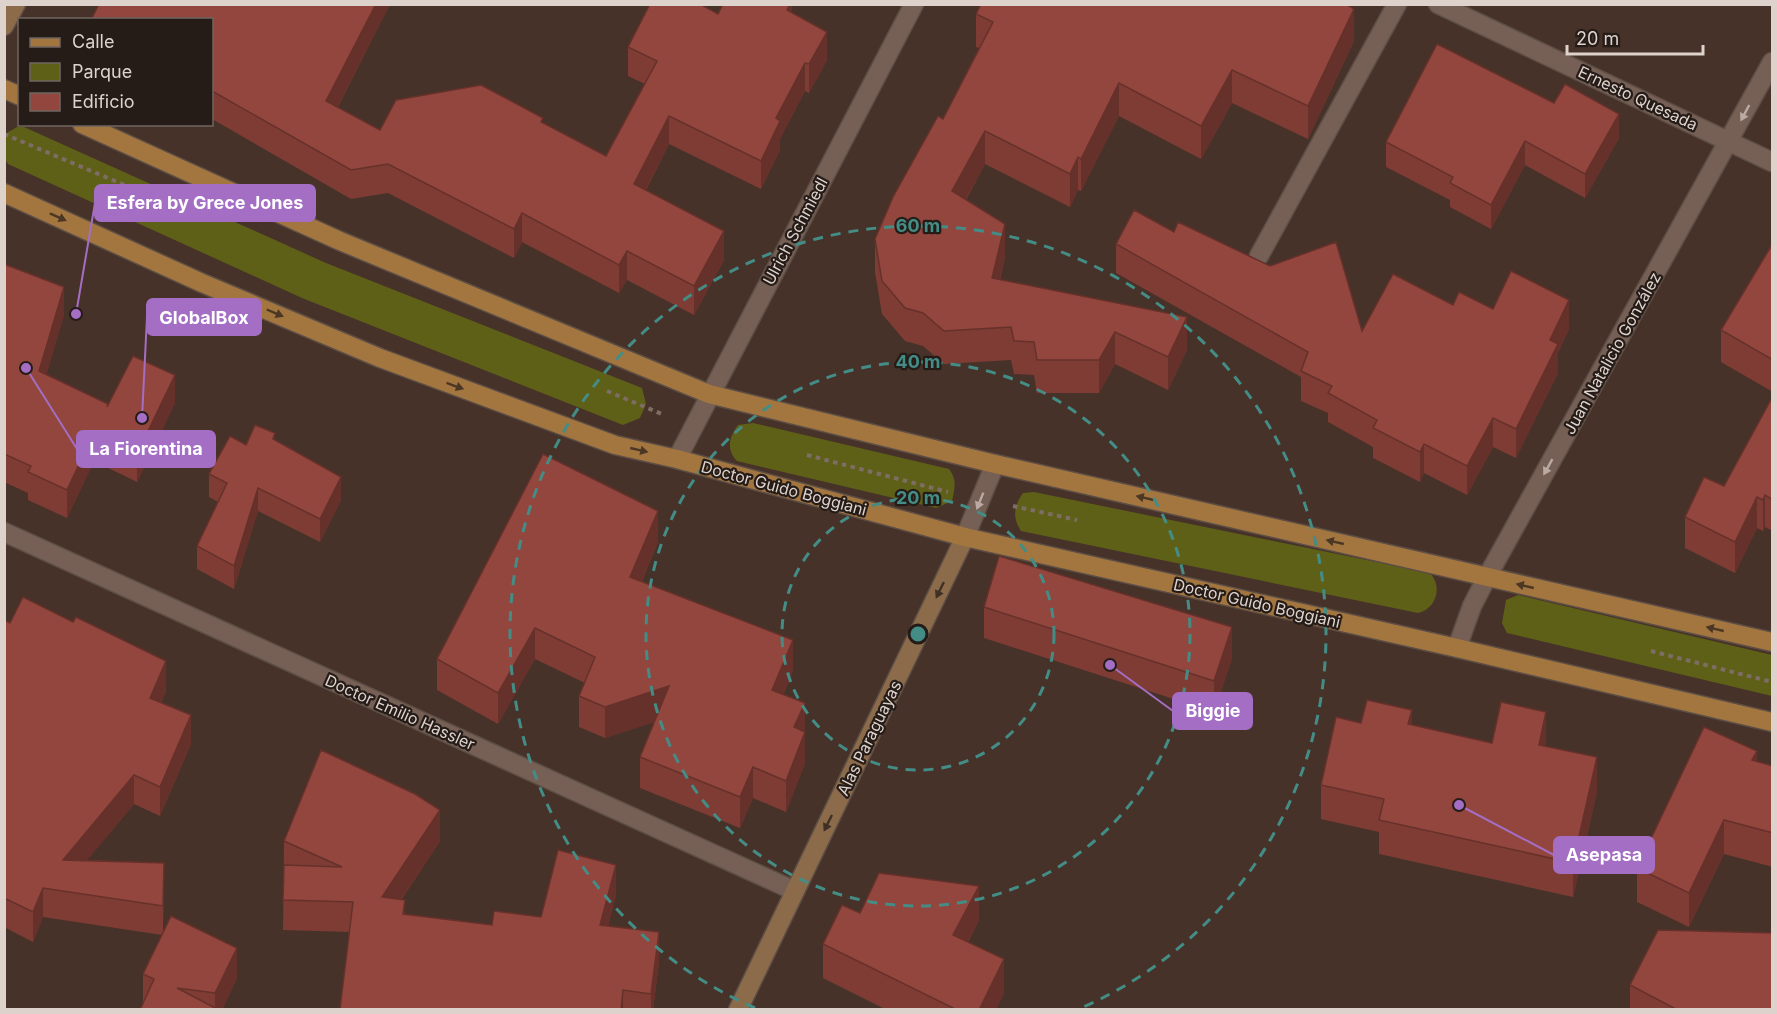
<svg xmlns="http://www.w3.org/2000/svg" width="1777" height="1014" viewBox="0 0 1777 1014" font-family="Inter,sans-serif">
<rect width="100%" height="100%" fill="#463229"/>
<g fill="#5f6017">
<polygon points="17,127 24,127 326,263 642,388 646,404 640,418 623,425 302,298 8,164 5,159 5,134"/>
<path d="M 753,423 L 949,469 C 957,479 955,488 952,501 L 936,508 L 737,461 C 726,450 729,437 738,425 Z"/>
<path d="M 1034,492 L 1430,573 C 1443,587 1436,609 1418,613 L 1021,531 C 1012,518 1014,505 1023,493 Z"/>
<polygon points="1518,595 1772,655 1772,696 1507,633 1502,623 1506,600"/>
</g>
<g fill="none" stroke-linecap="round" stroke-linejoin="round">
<g stroke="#5d4e45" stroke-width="21">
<polyline id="lane" points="1259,256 1397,4"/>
</g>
<g stroke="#5d4e45" stroke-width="21">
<g id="street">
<polyline points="1438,4 1772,162"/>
<polyline points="677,459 914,4"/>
<polyline points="4,532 795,891"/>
<polyline points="965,537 995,464"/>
<polyline points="1457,648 1472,606 1487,577 1772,62"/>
</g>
</g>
<g stroke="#5d4e45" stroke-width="21">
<g id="secondary">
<polyline points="4,26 16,4"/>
<polyline points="738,1010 965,537"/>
</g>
</g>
<g stroke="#5d4e45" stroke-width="21">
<g id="primary">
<polyline points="4,89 20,96"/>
<polyline points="82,124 340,241 709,394 995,464 1772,642"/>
<polyline points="4,193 202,283 380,358 615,445 677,459 965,537 1457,648 1772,722"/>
</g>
</g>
<g stroke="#7e6d65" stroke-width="4" stroke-dasharray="4.5 4.5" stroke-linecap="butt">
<polyline points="4,134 200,217"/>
<polyline points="607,391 664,415"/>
<polyline points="807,455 948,492"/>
<polyline points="1013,506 1077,520"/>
<polyline points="1651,651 1772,682"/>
</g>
<use href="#lane" stroke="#766056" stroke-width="18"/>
<use href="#street" stroke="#766056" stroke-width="18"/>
<use href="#secondary" stroke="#8c6b4b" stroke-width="18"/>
<use href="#primary" stroke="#a37640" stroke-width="18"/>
</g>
<g fill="#7e3c34">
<polygon points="99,4 390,4 338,107 380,130 543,123 606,156 645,84 628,76 628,47 718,14 792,4 792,13 827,60 809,93 805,91 780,139 780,150 761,189 669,144 646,190 724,260 694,315 627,280 619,293 522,242 514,258 388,193 351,199 212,119 212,20"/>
<polygon points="976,14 1354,41 1308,139 1232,103 1201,159 1119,116 1081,191 1078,190 1070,207 985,164 966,200 1005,257 1000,280 1187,350 1168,390 1115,364 1099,393 1037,393 1034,375 1014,374 1011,360 944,364 923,346 905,341 882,314 875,272 875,239 943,119 979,48 976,47"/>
<polygon points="1619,138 1585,198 1525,165 1491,229 1450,207 1450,200 1386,167 1386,142"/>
<polygon points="1174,232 1362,331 1493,309 1569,329 1558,353 1558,373 1516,458 1493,447 1467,495 1424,473 1420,482 1373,458 1373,447 1328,422 1328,413 1301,401 1301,377 1116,273 1116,244"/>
<polygon points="1773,243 1773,392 1721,362 1721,330"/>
<polygon points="4,264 64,315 46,375 108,405 175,403 137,482 94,461 67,518 28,500 28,493 4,482"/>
<polygon points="1773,396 1773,531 1765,527 1763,531 1757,528 1735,573 1685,548 1685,517 1724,486"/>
<polygon points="275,440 341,500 320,542 258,511 234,589 197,569 197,546 218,502 209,497 209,474 246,445"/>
<polygon points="658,542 642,581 793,671 783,695 805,731 805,763 786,812 753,798 740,828 640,788 640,757 654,722 605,738 579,727 579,696 585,683 535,659 498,724 437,690 437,659"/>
<polygon points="984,607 1232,658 1214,712 984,638"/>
<polygon points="4,620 166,691 161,703 191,744 160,816 134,804 87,860 164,863 163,931 237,978 222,1010 140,1010 143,1004 143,974 162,935 43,917 33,942 4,927"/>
<polygon points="1361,723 1412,725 1492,743 1546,746 1597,792 1573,897 1379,854 1379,832 1321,819 1321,785"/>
<polygon points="1757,762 1773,766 1773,867 1724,854 1689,927 1637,902 1637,868"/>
<polygon points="284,841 440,841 401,900 405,914 492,925 541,917 616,895 608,926 659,962 653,1010 340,1010 350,932 283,930"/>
<polygon points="860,913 979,920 968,942 1004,993 996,1010 887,1010 823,978 823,944"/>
<polygon points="1630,985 1773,1010 1630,1010"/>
</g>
<g fill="#66312b">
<polygon points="376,4 390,4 326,130 326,101"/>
<polygon points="790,4 792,4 792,29 787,10"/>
<polygon points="1354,9 1354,41 1308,139 1308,106"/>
<polygon points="827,32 827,60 809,93 809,64"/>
<polygon points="805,63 805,91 780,139 780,150 761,189 761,161 776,118"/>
<polygon points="1232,70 1232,103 1201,159 1201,126"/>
<polygon points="1119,83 1119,116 1081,191 1081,159"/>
<polygon points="1619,114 1619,138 1585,198 1585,174"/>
<polygon points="669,116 669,144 634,212 634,184"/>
<polygon points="985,131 985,164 952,224 952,191"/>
<polygon points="1525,141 1525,165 1491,229 1491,205"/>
<polygon points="1078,157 1078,190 1070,207 1070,174"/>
<polygon points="522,213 522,242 514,258 514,229"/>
<polygon points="1005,224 1005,257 992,311 992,278"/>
<polygon points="724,231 724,260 694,315 694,286"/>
<polygon points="627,251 627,280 619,293 619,265"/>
<polygon points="64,287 64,315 39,400 39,371"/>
<polygon points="1569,300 1569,329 1558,353 1558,373 1516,458 1516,429 1550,340"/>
<polygon points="1187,317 1187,350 1168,390 1168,357"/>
<polygon points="1115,332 1115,364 1099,393 1099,360"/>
<polygon points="175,375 175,403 137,482 137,454"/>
<polygon points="1493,418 1493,447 1467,495 1467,466"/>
<polygon points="94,433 94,461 67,518 67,490"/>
<polygon points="1424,444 1424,473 1420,482 1420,452"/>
<polygon points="341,477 341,500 320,542 320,519"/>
<polygon points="258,488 258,511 234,589 234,566"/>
<polygon points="1765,495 1765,527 1763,531 1763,500"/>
<polygon points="1757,497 1757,528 1735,573 1735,542"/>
<polygon points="658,511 658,542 630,608 630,577"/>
<polygon points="1232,627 1232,658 1214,712 1214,681"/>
<polygon points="535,628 535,659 498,724 498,693"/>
<polygon points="793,640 793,671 772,721 772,690"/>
<polygon points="166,661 166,691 150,727 150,698"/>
<polygon points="669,686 669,717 605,738 605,707"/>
<polygon points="805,703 805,763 786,812 786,781 794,727"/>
<polygon points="1412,710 1412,744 1408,724"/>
<polygon points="1546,712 1546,746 1539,745"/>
<polygon points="191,715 191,744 160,816 160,787"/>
<polygon points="1757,751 1757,785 1752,760"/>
<polygon points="1597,757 1597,792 1573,897 1573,863"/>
<polygon points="753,767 753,798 740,828 740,797"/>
<polygon points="134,775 134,804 63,889 63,860"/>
<polygon points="440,810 440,841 382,927 382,897"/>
<polygon points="1724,820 1724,854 1689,927 1689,893"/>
<polygon points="616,865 616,895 600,956 600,925"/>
<polygon points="979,886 979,920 953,969 953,935"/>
<polygon points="43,888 43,917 33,942 33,912"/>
<polygon points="659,932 659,962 653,1010 651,1010 651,994"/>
<polygon points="237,948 237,978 222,1010 215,1010 215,993"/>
<polygon points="1004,959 1004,993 996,1010 979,1010"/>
<polygon points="623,990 623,1010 621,1010"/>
</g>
<g fill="#92463d" stroke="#66312b" stroke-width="1.5">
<polygon points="99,4 376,4 326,101 380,130 396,100 481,85 543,118 541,122 606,156 657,61 628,47 650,4 700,4 718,14 723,4 790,4 787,10 827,32 809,64 805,63 776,118 780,121 761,161 669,116 634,184 724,231 694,286 627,251 619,265 522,213 514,229 388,164 351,170 212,91 212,20 91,20"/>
<polygon points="981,4 1346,4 1354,9 1308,106 1232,70 1201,126 1119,83 1081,159 1078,157 1070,174 985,131 952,191 1005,224 992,278 1187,317 1168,357 1115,332 1099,360 1037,360 1034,342 1014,341 1011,327 944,331 923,313 905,308 882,281 875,239 893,197 938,116 943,119 993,22 976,14"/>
<polygon points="1437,44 1554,103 1565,84 1619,114 1585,174 1525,141 1491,205 1450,183 1453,177 1386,142"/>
<polygon points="1134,210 1174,232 1178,222 1270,266 1336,242 1362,331 1393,274 1453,305 1459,292 1493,309 1511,271 1569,300 1550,340 1558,344 1516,429 1493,418 1467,466 1424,444 1420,452 1373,428 1377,420 1328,393 1332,386 1301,371 1308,352 1116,244"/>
<polygon points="1773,243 1773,360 1721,330"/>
<polygon points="4,264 64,287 39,371 108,404 107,407 133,356 175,375 137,454 94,433 67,490 28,472 31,466 4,454"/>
<polygon points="1773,396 1773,500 1765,495 1763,500 1757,497 1735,542 1685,517 1704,477 1724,486"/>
<polygon points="255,425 275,433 273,439 341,477 320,519 258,488 234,566 197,546 227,483 209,474 230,436 246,445"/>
<polygon points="543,454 658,511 630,577 793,640 772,690 805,703 794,727 805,732 786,781 753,767 740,797 640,757 669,686 605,707 579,696 595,657 535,628 498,693 437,659"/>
<polygon points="999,556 1232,627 1214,681 984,607"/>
<polygon points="23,597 73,622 76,617 166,661 150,698 191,715 160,787 134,775 63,860 164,863 163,906 43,888 33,912 4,898 4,620 10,623"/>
<polygon points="1367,700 1412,710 1408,724 1492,743 1501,702 1546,712 1539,745 1597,757 1573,863 1379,820 1384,799 1321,785 1336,717 1361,723"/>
<polygon points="1704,727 1757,751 1752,760 1773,766 1773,833 1724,820 1689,893 1637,868"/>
<polygon points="321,750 415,794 440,810 382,897 405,900 403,914 492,925 494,911 541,917 558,850 616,865 600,925 659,932 651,994 623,990 621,1010 347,1010 340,1009 353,902 283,900 284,865 342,867 284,841"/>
<polygon points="879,873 979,886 953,935 1004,959 979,1010 957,1010 823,944 842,905 860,913"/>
<polygon points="171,916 237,948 215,993 177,988 219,1010 140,1010 154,979 143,974"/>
<polygon points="1658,930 1773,933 1773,1010 1673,1010 1674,1008 1630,985"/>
</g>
<defs><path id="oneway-solid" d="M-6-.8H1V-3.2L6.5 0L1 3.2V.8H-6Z" transform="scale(1.5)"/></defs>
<g fill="#baaaa3">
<use href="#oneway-solid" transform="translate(1745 113) rotate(118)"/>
<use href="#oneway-solid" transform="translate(1548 467) rotate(119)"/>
<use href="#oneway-solid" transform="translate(980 501) rotate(112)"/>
</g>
<g fill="#4b3724">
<use href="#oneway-solid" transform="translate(58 217) rotate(24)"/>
<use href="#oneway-solid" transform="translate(275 313) rotate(23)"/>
<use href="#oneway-solid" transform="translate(455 386) rotate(20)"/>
<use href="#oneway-solid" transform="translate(639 450) rotate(13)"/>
<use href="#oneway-solid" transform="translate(1145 498) rotate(-167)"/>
<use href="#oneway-solid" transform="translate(1335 542) rotate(-167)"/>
<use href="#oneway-solid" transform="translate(1525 586) rotate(-167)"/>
<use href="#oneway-solid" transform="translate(1715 629) rotate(-167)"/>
</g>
<g fill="#3f3025">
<use href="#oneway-solid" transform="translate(940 590) rotate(116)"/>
<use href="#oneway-solid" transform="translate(828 823) rotate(116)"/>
</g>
<g fill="none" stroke="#438d86" stroke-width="3" stroke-dasharray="10 8">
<circle cx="918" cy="634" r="136"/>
<circle cx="918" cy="634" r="272"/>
<path d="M755 1008A408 408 0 1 1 1081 1008"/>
</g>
<g text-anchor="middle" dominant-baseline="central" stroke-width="4.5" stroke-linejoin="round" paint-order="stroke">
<g font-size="16" fill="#ded2cc" stroke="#251c18">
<text transform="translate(1638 98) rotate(25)">Ernesto Quesada</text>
<text transform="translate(795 231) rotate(-62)">Ulrich Schmiedl</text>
<text transform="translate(1612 353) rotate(-61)">Juan Natalicio González</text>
<text transform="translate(784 488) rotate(15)">Doctor Guido Boggiani</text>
<text transform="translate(1257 603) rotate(13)">Doctor Guido Boggiani</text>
<text transform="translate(400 712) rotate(24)">Doctor Emilio Hassler</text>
<text transform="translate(869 738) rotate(-64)">Alas Paraguayas</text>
</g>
</g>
<circle cx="918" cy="634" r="9" fill="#438d86" stroke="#251c18" stroke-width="3"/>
<g font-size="18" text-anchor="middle" font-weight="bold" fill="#438d86" stroke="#251c18" stroke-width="4.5" stroke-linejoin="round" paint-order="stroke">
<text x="918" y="232">60 m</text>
<text x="918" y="368">40 m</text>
<text x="918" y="504">20 m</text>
</g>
<path fill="none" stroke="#a36ec4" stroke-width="2" d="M76 314L95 203M142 418L147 317M26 368L77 449M1110 665L1173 711M1459 805L1554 855"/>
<g fill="#a36ec4" stroke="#251c18" stroke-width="2">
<circle cx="76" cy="314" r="6"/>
<circle cx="142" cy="418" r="6"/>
<circle cx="26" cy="368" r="6"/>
<circle cx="1110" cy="665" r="6"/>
<circle cx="1459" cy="805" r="6"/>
</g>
<g fill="#a36ec4" stroke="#a36ec4" stroke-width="2">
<rect x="95" y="185" width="220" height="36" rx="6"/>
<rect x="147" y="299" width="114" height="36" rx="6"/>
<rect x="77" y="431" width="138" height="36" rx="6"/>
<rect x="1173" y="693" width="79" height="36" rx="6"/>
<rect x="1554" y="837" width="100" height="36" rx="6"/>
</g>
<g font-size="18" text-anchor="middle" font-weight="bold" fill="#fff">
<text x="205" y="209">Esfera by Grece Jones</text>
<text x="204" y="324">GlobalBox</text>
<text x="146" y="455">La Fiorentina</text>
<text x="1213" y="717">Biggie</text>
<text x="1604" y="861">Asepasa</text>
</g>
<rect width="1777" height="1014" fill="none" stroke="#ded2cc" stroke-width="12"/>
<rect x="18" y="18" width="195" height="108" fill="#251c18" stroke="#6f6560" stroke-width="1.5"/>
<rect x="30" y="38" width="30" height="9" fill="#a37640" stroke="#6f6560" stroke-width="1.5"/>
<text x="72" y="48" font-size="18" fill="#ded2cc">Calle</text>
<rect x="30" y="63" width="30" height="18" fill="#5f6017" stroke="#6f6560" stroke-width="1.5"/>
<text x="72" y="78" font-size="18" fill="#ded2cc">Parque</text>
<rect x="30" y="93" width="30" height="18" fill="#92463d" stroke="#6f6560" stroke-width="1.5"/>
<text x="72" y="108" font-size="18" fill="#ded2cc">Edificio</text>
<path d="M1567 45v9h136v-9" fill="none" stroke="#ded2cc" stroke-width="3"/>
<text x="1576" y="45" font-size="18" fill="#ded2cc" stroke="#251c18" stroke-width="4.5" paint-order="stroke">20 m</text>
</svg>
